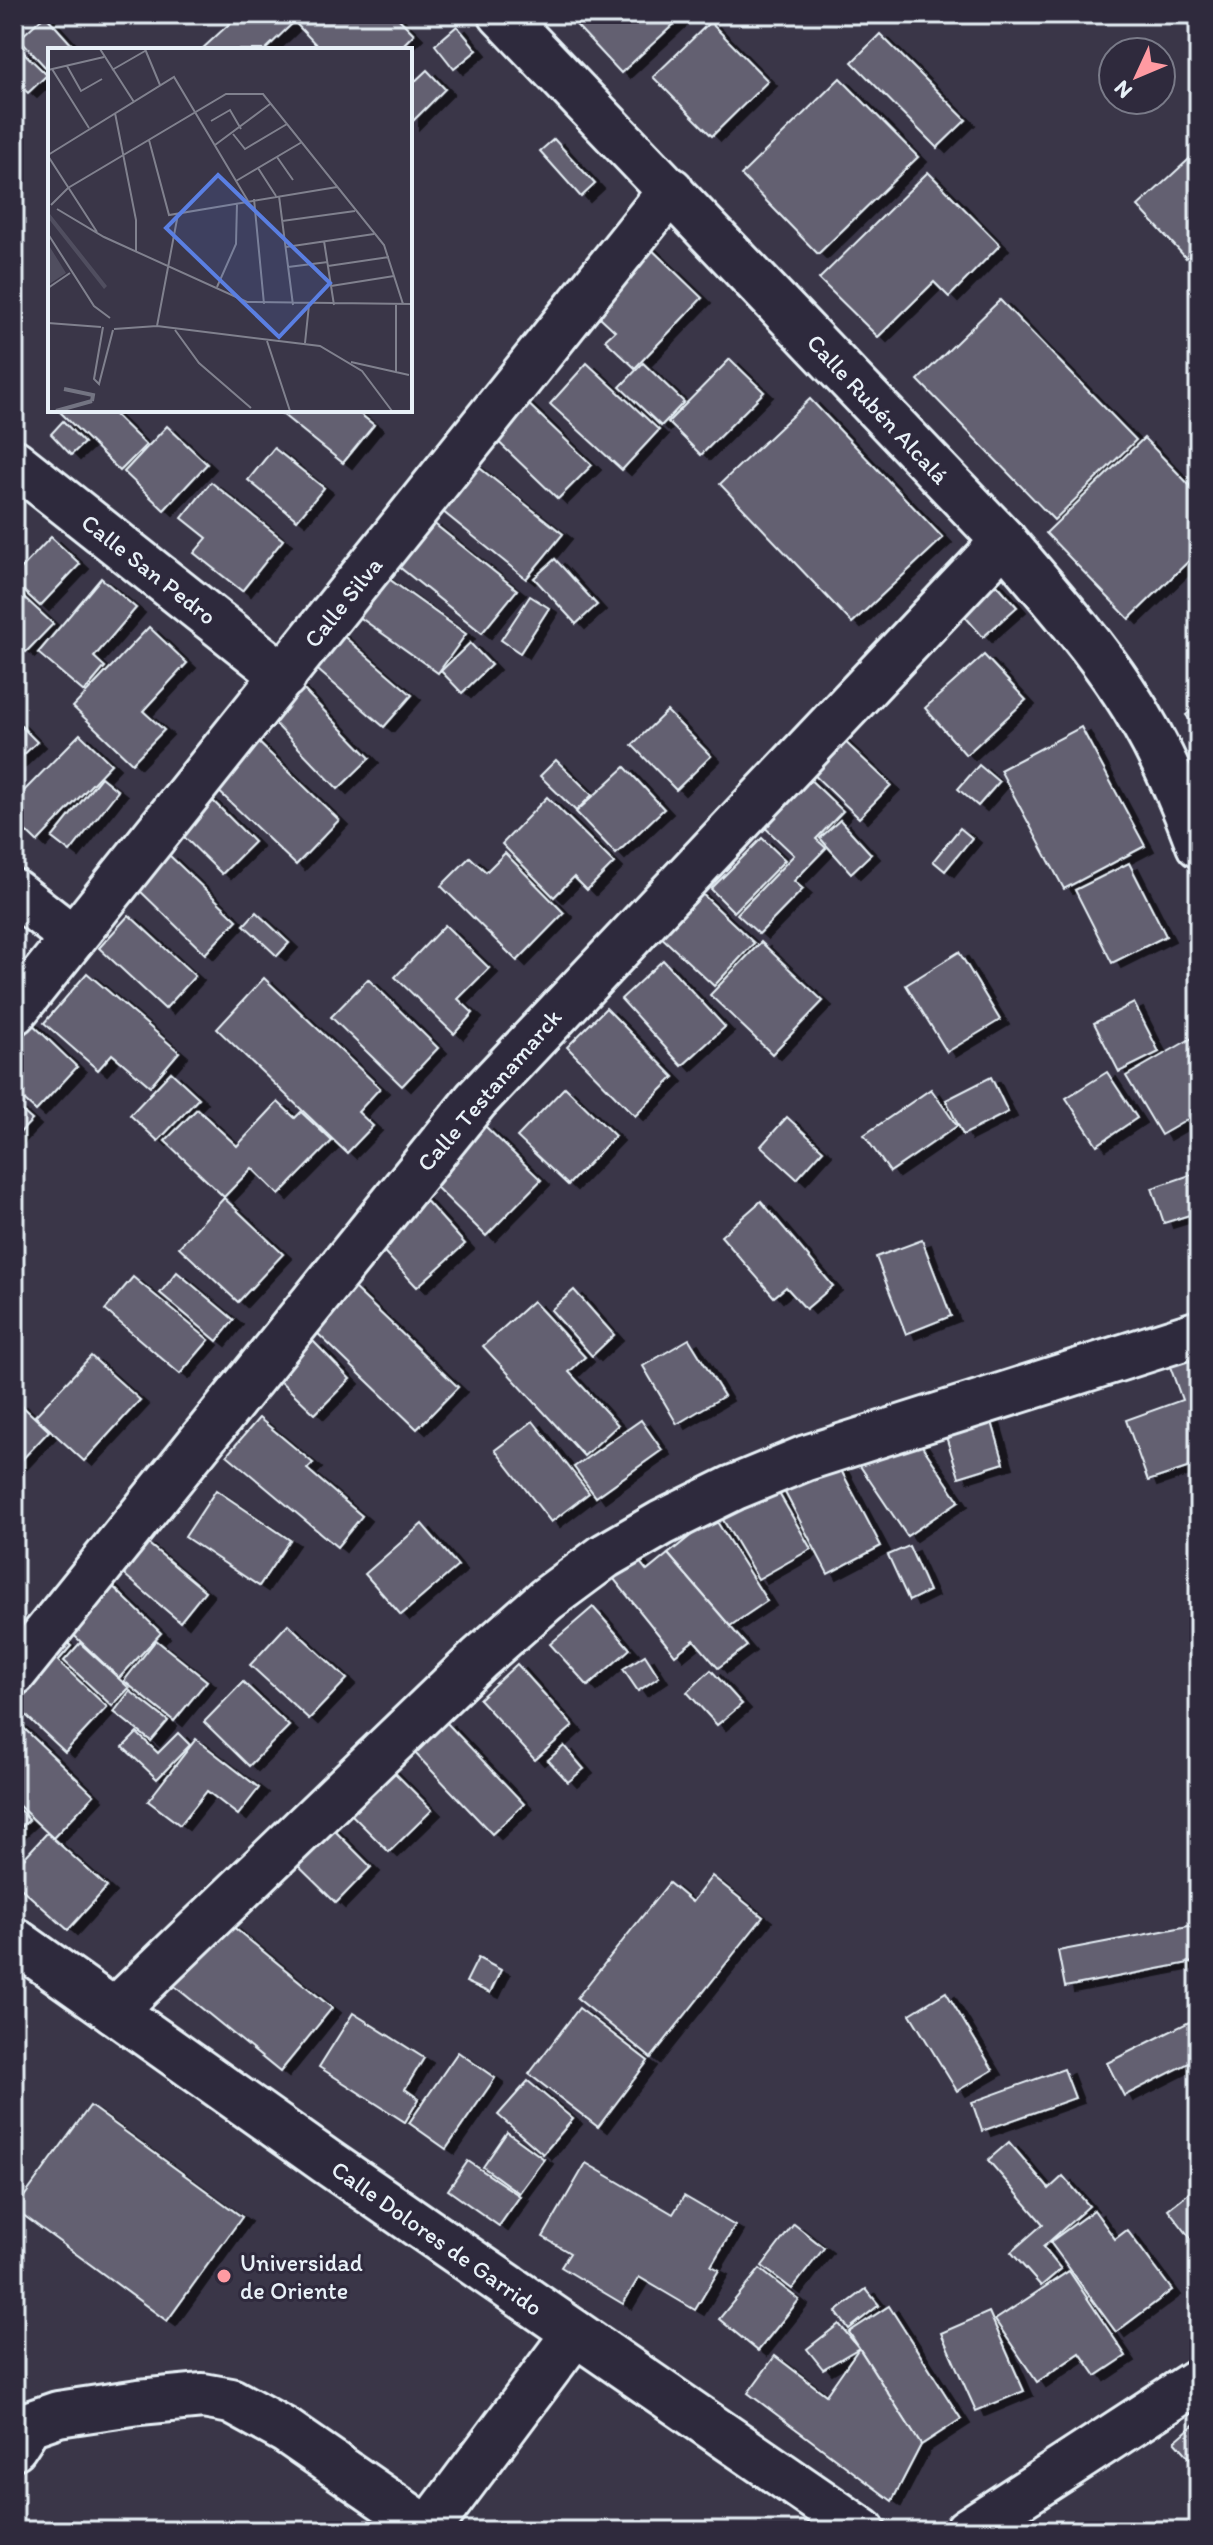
<svg xmlns="http://www.w3.org/2000/svg" width="1213" height="2545" viewBox="0 0 1213 2545" font-family="Itim,sans-serif">
<defs>
<filter id="shadow"><feDropShadow dx="9" dy="5" stdDeviation="0" flood-color="#0009"/></filter>
</defs>
<rect width="100%" height="100%" fill="#3a3648"/>
<filter id="ink" filterUnits="userSpaceOnUse"><feTurbulence type="fractalNoise" baseFrequency=".0125" numOctaves="2"/><feDisplacementMap in="SourceGraphic" scale="16" xChannelSelector="R" yChannelSelector="G"/><feConvolveMatrix kernelMatrix="1 2 1 2 8 2 1 2 1" color-interpolation-filters="sRGB"/></filter>
<g filter="url(#ink)">
<g fill="#636171" stroke="#e8f1f8" stroke-width="2" filter="url(#shadow)">
<polygon points="240,14 287,14 294,22 265,50 201,50"/>
<polygon points="287,14 394,14 414,34 398,50 321,50"/>
<polygon points="566,14 685,14 621,73"/>
<polygon points="45,15 73,46 69,50 50,50 50,68 48,70 19,39"/>
<polygon points="710,22 768,81 712,136 653,77"/>
<polygon points="457,26 477,50 454,69 435,45"/>
<polygon points="880,34 966,120 937,148 852,62"/>
<polygon points="20,49 47,75 28,93 14,80 14,55"/>
<polygon points="427,70 445,89 410,124 410,86"/>
<polygon points="840,78 918,157 818,254 741,175"/>
<polygon points="554,139 595,184 581,197 540,151"/>
<polygon points="1199,150 1199,246 1186,258 1138,206"/>
<polygon points="928,172 1000,245 949,297 934,282 878,337 819,279"/>
<polygon points="643,241 702,298 635,368 605,340 615,331 585,303"/>
<polygon points="1000,300 1136,440 1054,520 918,380"/>
<polygon points="730,359 764,392 701,455 668,422"/>
<polygon points="587,363 659,430 622,470 550,404"/>
<polygon points="643,363 684,402 661,426 620,387"/>
<polygon points="521,397 592,465 558,499 487,431"/>
<polygon points="810,399 943,538 852,623 720,484"/>
<polygon points="58,410 110,410 146,445 120,471"/>
<polygon points="277,410 355,410 374,425 343,463"/>
<polygon points="63,421 84,443 71,455 51,434"/>
<polygon points="167,426 207,464 164,510 124,472"/>
<polygon points="1144,438 1199,495 1199,551 1129,619 1046,533"/>
<polygon points="274,448 324,488 297,520 248,480"/>
<polygon points="467,458 563,534 526,579 431,502"/>
<polygon points="211,482 283,540 242,591 194,553 207,538 182,518"/>
<polygon points="432,522 517,590 482,633 398,566"/>
<polygon points="51,537 80,564 40,606 14,582 14,576"/>
<polygon points="555,559 597,605 576,624 534,578"/>
<polygon points="379,572 466,634 438,673 351,611"/>
<polygon points="988,574 1017,607 983,637 954,604"/>
<polygon points="101,578 136,608 94,657 105,667 84,692 38,653"/>
<polygon points="14,588 53,624 26,652 14,641"/>
<polygon points="530,596 549,608 520,653 501,640"/>
<polygon points="149,627 187,663 143,711 164,730 132,763 73,707"/>
<polygon points="333,627 412,695 384,727 305,659"/>
<polygon points="470,643 491,665 462,693 441,671"/>
<polygon points="984,655 1026,700 966,755 925,708"/>
<polygon points="298,684 370,758 338,789 266,714"/>
<polygon points="1199,705 1199,732 1186,715"/>
<polygon points="667,711 711,756 676,790 632,745"/>
<polygon points="14,719 37,742 14,764"/>
<polygon points="1081,727 1145,846 1064,889 1000,770"/>
<polygon points="80,734 111,764 37,842 14,820 14,801"/>
<polygon points="839,736 891,785 859,818 809,770"/>
<polygon points="253,737 339,820 296,865 210,783"/>
<polygon points="556,760 592,795 576,811 540,776"/>
<polygon points="979,765 999,782 978,806 958,789"/>
<polygon points="625,767 664,809 616,854 576,812"/>
<polygon points="802,772 843,811 816,839 826,848 794,881 803,889 759,934 737,914 794,855 757,820"/>
<polygon points="101,777 118,791 70,852 52,838"/>
<polygon points="207,795 254,842 222,874 175,828"/>
<polygon points="547,797 614,863 587,890 574,877 554,897 502,844"/>
<polygon points="840,820 871,854 851,873 820,838"/>
<polygon points="960,828 972,838 945,871 933,861"/>
<polygon points="762,838 785,860 734,912 711,889"/>
<polygon points="505,853 564,913 517,961 441,886 470,857 486,872"/>
<polygon points="168,854 237,920 205,954 136,887"/>
<polygon points="1129,863 1166,936 1112,963 1075,890"/>
<polygon points="698,890 754,943 714,986 658,934"/>
<polygon points="256,912 289,943 277,956 244,925"/>
<polygon points="129,915 195,976 165,1009 99,948"/>
<polygon points="445,925 489,968 458,999 473,1013 454,1034 395,977"/>
<polygon points="761,942 823,1001 772,1054 710,995"/>
<polygon points="959,952 1000,1020 947,1052 906,985"/>
<polygon points="663,960 725,1027 682,1066 621,999"/>
<polygon points="87,973 179,1052 150,1086 112,1054 98,1070 44,1023"/>
<polygon points="264,978 380,1088 358,1112 373,1126 347,1153 217,1029"/>
<polygon points="368,979 438,1048 402,1086 331,1017"/>
<polygon points="1134,1003 1159,1052 1119,1072 1094,1023"/>
<polygon points="606,1008 674,1077 635,1116 567,1047"/>
<polygon points="25,1017 77,1067 36,1111 14,1091 14,1028"/>
<polygon points="1192,1038 1199,1050 1199,1113 1161,1135 1126,1076"/>
<polygon points="171,1072 199,1098 158,1141 130,1115"/>
<polygon points="1107,1072 1137,1118 1097,1145 1066,1098"/>
<polygon points="991,1077 1008,1112 963,1135 946,1100"/>
<polygon points="565,1087 615,1136 568,1185 517,1137"/>
<polygon points="931,1089 957,1126 890,1172 864,1135"/>
<polygon points="278,1102 295,1118 301,1112 332,1141 279,1195 252,1168 224,1197 165,1141 197,1109 237,1146"/>
<polygon points="14,1104 32,1120 14,1139"/>
<polygon points="787,1117 823,1150 797,1179 761,1146"/>
<polygon points="484,1125 541,1180 486,1236 430,1181"/>
<polygon points="1193,1174 1199,1193 1199,1212 1164,1223 1152,1188"/>
<polygon points="421,1195 465,1244 417,1287 373,1240"/>
<polygon points="224,1198 283,1254 238,1302 179,1247"/>
<polygon points="761,1201 833,1286 806,1309 786,1287 774,1297 721,1236"/>
<polygon points="922,1240 951,1316 906,1334 876,1257"/>
<polygon points="177,1272 234,1320 217,1341 160,1293"/>
<polygon points="133,1277 209,1340 180,1374 105,1310"/>
<polygon points="352,1286 458,1387 417,1429 312,1328"/>
<polygon points="574,1290 614,1335 592,1356 551,1310"/>
<polygon points="533,1301 585,1357 569,1372 618,1425 584,1456 483,1346"/>
<polygon points="1199,1335 1199,1464 1148,1481 1126,1420 1182,1400 1163,1347"/>
<polygon points="689,1339 724,1396 677,1424 643,1366"/>
<polygon points="313,1341 350,1379 315,1414 277,1378"/>
<polygon points="91,1356 140,1400 84,1461 35,1416"/>
<polygon points="985,1398 1004,1463 959,1477 938,1412"/>
<polygon points="18,1402 49,1431 18,1464 14,1461 14,1406"/>
<polygon points="259,1418 313,1463 307,1469 362,1516 337,1547 227,1455"/>
<polygon points="641,1420 662,1450 596,1497 574,1467"/>
<polygon points="533,1421 589,1493 551,1522 495,1450"/>
<polygon points="906,1422 959,1501 907,1536 854,1457"/>
<polygon points="833,1455 881,1546 828,1574 780,1483"/>
<polygon points="773,1483 811,1549 758,1579 719,1513"/>
<polygon points="216,1490 290,1540 259,1586 185,1537"/>
<polygon points="714,1517 767,1601 730,1626 668,1554"/>
<polygon points="422,1524 458,1566 401,1615 365,1574"/>
<polygon points="621,1538 647,1571 668,1554 747,1646 718,1668 694,1640 675,1655 597,1558"/>
<polygon points="145,1541 205,1591 180,1622 120,1571"/>
<polygon points="909,1546 929,1591 909,1601 888,1555"/>
<polygon points="103,1577 161,1633 119,1678 60,1622"/>
<polygon points="593,1607 630,1649 588,1686 550,1644"/>
<polygon points="288,1624 347,1679 309,1719 250,1665"/>
<polygon points="55,1632 71,1646 58,1661 107,1707 65,1752 14,1704 14,1675"/>
<polygon points="156,1640 207,1681 174,1721 124,1681"/>
<polygon points="80,1643 129,1688 112,1706 64,1661"/>
<polygon points="645,1655 659,1677 638,1691 623,1669"/>
<polygon points="517,1664 573,1726 535,1760 479,1699"/>
<polygon points="711,1670 742,1704 717,1725 687,1692"/>
<polygon points="243,1682 289,1726 249,1766 204,1722"/>
<polygon points="130,1691 168,1721 151,1741 114,1712"/>
<polygon points="14,1719 94,1795 53,1838 14,1801"/>
<polygon points="445,1721 524,1804 492,1834 413,1751"/>
<polygon points="137,1733 158,1753 178,1733 190,1745 157,1779 123,1747"/>
<polygon points="196,1739 259,1788 238,1815 207,1791 180,1825 148,1801"/>
<polygon points="564,1746 584,1769 568,1782 548,1760"/>
<polygon points="380,1758 432,1810 389,1852 338,1801"/>
<polygon points="14,1804 29,1820 14,1834"/>
<polygon points="324,1820 371,1867 336,1903 288,1856"/>
<polygon points="47,1833 107,1887 68,1930 14,1882 14,1869"/>
<polygon points="712,1876 763,1917 651,2058 577,1998 669,1883 692,1902"/>
<polygon points="220,1916 332,2008 280,2072 167,1980"/>
<polygon points="1199,1924 1199,1961 1065,1987 1058,1951"/>
<polygon points="478,1958 501,1970 490,1993 466,1982"/>
<polygon points="946,1992 993,2070 957,2091 910,2014"/>
<polygon points="579,2008 648,2061 598,2127 529,2074"/>
<polygon points="353,2013 424,2058 405,2089 419,2099 405,2122 319,2067"/>
<polygon points="1199,2017 1199,2058 1124,2096 1107,2063"/>
<polygon points="458,2052 495,2078 446,2149 409,2123"/>
<polygon points="1064,2069 1075,2098 982,2131 972,2102"/>
<polygon points="528,2081 573,2119 543,2154 498,2115"/>
<polygon points="90,2106 242,2217 167,2321 15,2209"/>
<polygon points="507,2132 544,2159 519,2193 483,2167"/>
<polygon points="1009,2142 1049,2189 1063,2176 1089,2206 1043,2247 1061,2269 1041,2286 1011,2252 1043,2224 988,2160"/>
<polygon points="468,2161 520,2196 499,2226 448,2190"/>
<polygon points="586,2163 673,2214 684,2196 735,2226 711,2266 719,2270 695,2310 639,2277 623,2304 561,2267 570,2253 543,2237"/>
<polygon points="1199,2185 1199,2249 1168,2209"/>
<polygon points="1094,2210 1115,2239 1127,2230 1172,2290 1116,2332 1050,2242"/>
<polygon points="794,2224 824,2248 792,2289 762,2266"/>
<polygon points="760,2269 799,2300 758,2351 719,2319"/>
<polygon points="1069,2271 1126,2356 1096,2376 1080,2353 1037,2382 995,2320"/>
<polygon points="866,2289 879,2305 849,2329 836,2312"/>
<polygon points="889,2306 961,2419 921,2445 849,2332"/>
<polygon points="989,2312 1024,2391 976,2411 941,2333"/>
<polygon points="839,2324 859,2348 823,2369 807,2349"/>
<polygon points="859,2348 921,2445 892,2501 748,2393 775,2356 826,2395"/>
<polygon points="1199,2420 1199,2468 1175,2441"/>
</g>
<g fill="none" stroke-linecap="round" stroke-linejoin="round">
<g stroke="#e8f1f8" stroke-width="50">
<g id="minor">
<path d="M 501,14 L 1004,541 C 1045,590 1088,637 1123,690 C 1155,738 1179,791 1199,845"/>
<polyline points="14,462 284,676"/>
<polyline points="14,892 73,938"/>
<polyline points="14,1012 671,190"/>
<polyline points="14,1673 476,1100 1004,541"/>
<polyline points="14,1940 327,2162 863,2531"/>
<polyline points="114,2011 480,1658 547,1599 605,1556 662,1523 733,1488 806,1458 1199,1333"/>
<polyline points="14,2447 29,2424 58,2414 139,2402 203,2396 231,2401 286,2431 428,2529"/>
<polyline points="427,2531 575,2333"/>
<polyline points="967,2531 1199,2380"/>
</g>
</g>
<use href="#minor" stroke="#2f2a3d" stroke-width="44"/>
</g>
</g>
<circle fill="#ff9aa2" stroke="#2f2a3d" stroke-width="3" cx="224" cy="2276" r="8"/>
<g text-anchor="middle" dominant-baseline="central" stroke-width="6" stroke-linejoin="round" paint-order="stroke">
<g font-size="24" fill="#e8f1f8" stroke="#2f2a3d">
<text transform="translate(878 409) rotate(47)">Calle Rubén Alcalá</text>
<text transform="translate(149 569) rotate(38)">Calle San Pedro</text>
<text transform="translate(343 602) rotate(-51)">Calle Silva</text>
<text transform="translate(489 1090) rotate(-49)">Calle Testanamarck</text>
<text transform="translate(437 2238) rotate(35)">Calle Dolores de Garrido</text>
</g>
<g font-size="24" fill="#e8f1f8" stroke="#2f2a3d" text-anchor="start">
<text x="240" y="2262">Universidad<tspan x="240" dy="28">de Oriente</tspan></text>
</g>
</g>
<g transform="translate(48 48)">
<rect width="364" height="364" fill="#3a3648"/>
<path d="M 2,166 L 59,238 L 56,241 L 0,170 ZM 0,196 L 18,225 L 0,237 Z" fill="#504e5f"/>
<path fill="none" stroke="#737482" stroke-width="4" d="M 16,341 L 45,347 L 44,353M 8,363 L 44,353"/>
<path fill="none" stroke="#80818e" stroke-width="2" d="M 52,1 L 86,54M 97,1 L 112,37M 19,18 L 33,43 L 54,31M 4,21 L 41,80M 0,22 L 56,9M 64,22 L 97,3M 67,65 L 88,172 L 88,203M 163,73 L 182,62 L 193,81M 185,86 L 197,101 L 239,76M 101,92 L 121,167 L 289,139M 167,97 L 222,56M 0,107 L 126,29 L 200,153M 0,108 L 49,184M 229,109 L 245,132M 210,120 L 228,148M 188,133 L 254,94M 231,148 L 245,257M 206,151 L 216,256M 3,157 L 20,140 L 178,46 L 215,46 L 336,197 L 355,256M 9,161 L 56,189 L 199,254 L 364,256M 234,173 L 307,163M 0,186 L 46,258 L 62,270M 276,193 L 286,257M 238,199 L 326,186M 280,218 L 341,209M 240,219 L 280,214M 283,238 L 346,228M 169,239 L 188,196 L 189,155M 0,240 L 22,225M 348,256 L 348,324M 0,275 L 53,279M 109,278 L 130,166M 55,279 L 46,331 L 51,336 L 65,282M 66,281 L 109,278 L 272,298 L 314,323 L 344,363M 127,282 L 151,315 L 203,360M 219,293 L 242,363M 257,295 L 261,257M 303,314 L 361,327"/>
<path fill="#5a7fe2" fill-opacity="0.15" stroke="#5a7fe2" stroke-width="4" d="M 170,127 L 282,235 L 231,289 L 118,180 Z"/>
<rect width="364" height="364" fill="none" stroke="#e8f1f8" stroke-width="4"/>
</g>
<rect width="1213" height="2545" fill="none" stroke="#2f2a3d" stroke-width="48"/>
<rect x="24" y="24" width="1165" height="2497" fill="none" stroke="#e8f1f8" stroke-width="3" filter="url(#ink)"/>
<g transform="translate(1137 76) rotate(226)"><circle r="38" fill="#2f2a3d" stroke="#797a88" stroke-width="2"/>
<path d="M0-6L14 30L0 20L-14 30Z" fill="#ff9aa2"/>
<text y="-12" font-size="22" font-weight="bold" text-anchor="middle" fill="#e8f1f8">N</text>
</g>
</svg>
